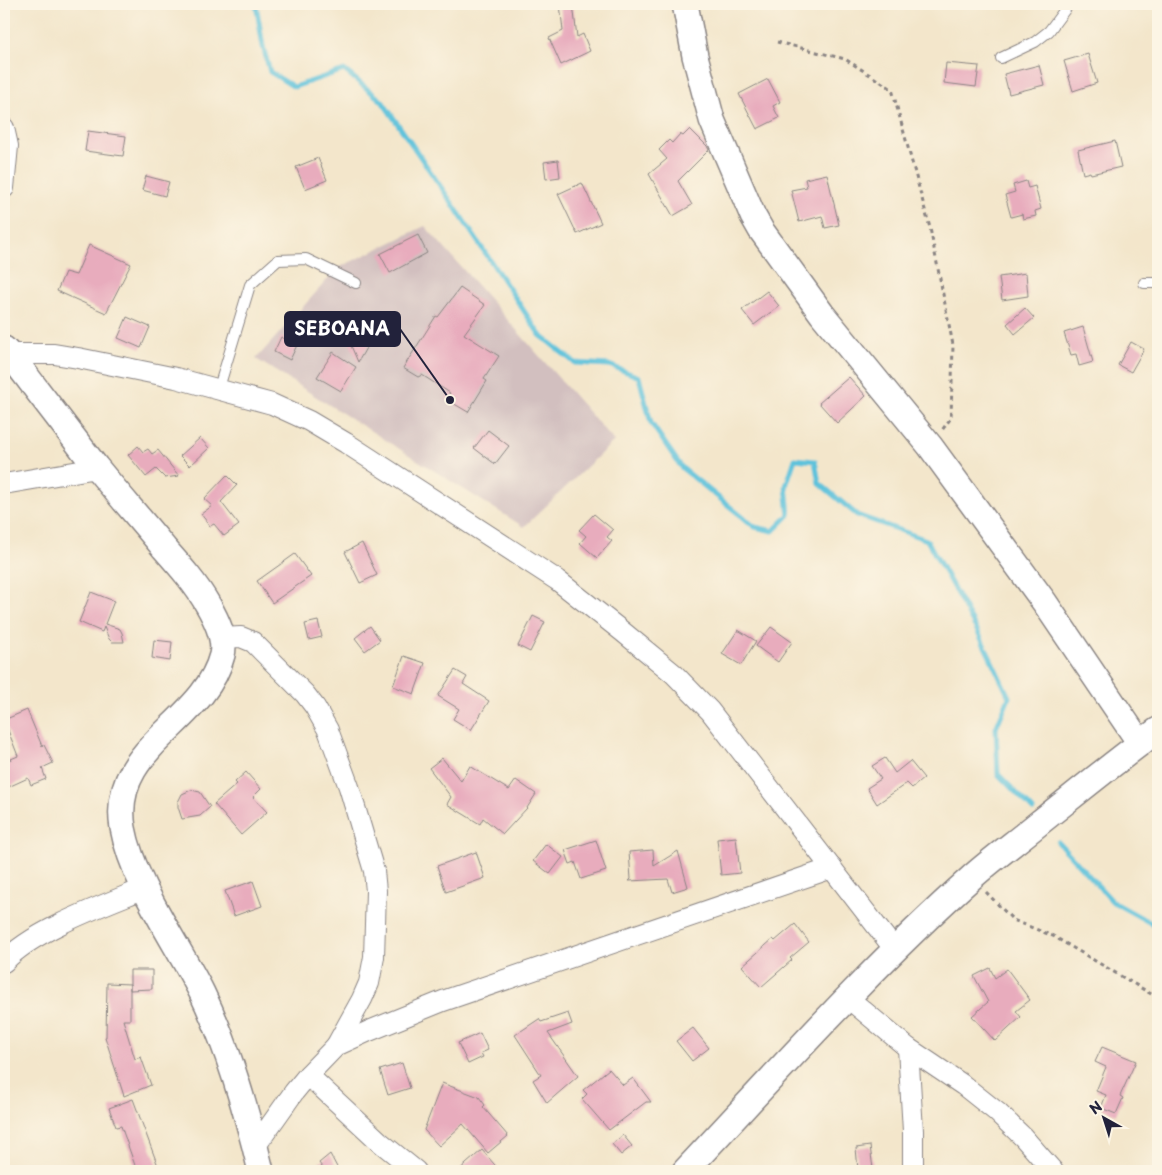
<svg xmlns="http://www.w3.org/2000/svg" width="1162" height="1175" viewBox="0 0 1162 1175" font-family="'Playpen Sans',sans-serif">
<rect width="100%" height="100%" fill="#fcf5e5"/>
<filter id="ink" filterUnits="userSpaceOnUse"><feTurbulence type="fractalNoise" baseFrequency=".02" numOctaves="2"/><feDisplacementMap in="SourceGraphic" scale="10" xChannelSelector="R" yChannelSelector="G"/><feConvolveMatrix kernelMatrix="1 2 1 2 8 2 1 2 1" color-interpolation-filters="sRGB"/></filter>
<filter id="wash" filterUnits="userSpaceOnUse"><feTurbulence type="fractalNoise" baseFrequency=".0096" numOctaves="4" result="noise"/><feDisplacementMap in="SourceGraphic" scale="20" xChannelSelector="R" yChannelSelector="G"/><feGaussianBlur stdDeviation="1.12" result="paint"/><feColorMatrix in="noise" values="0 0 0 0 0 0 0 0 0 0 0 0 0 0 0 0 0 1.4 0 .05"/><feComposite in="paint" operator="in"/></filter>
<g filter="url(#wash)">
<rect width="100%" height="100%" fill="#f3e6cb"/>
<polygon fill="#d2bfbf" points="425,226 614,441 524,527 256,359 338,268"/>
<g fill="none" stroke-linecap="round" stroke-linejoin="round">
<g stroke="#5ec2db" stroke-width="5">
<polyline points="256,4 263,46 270,72 294,87 344,70 382,101 456,209 540,335 575,363 609,365 639,377 651,423 682,468 755,527 773,531 789,515 786,486 795,459 815,461 819,483 857,515 927,540 978,632 1009,697 996,728 998,774 1033,810"/>
<polyline points="1058,842 1113,902 1158,927"/>
</g>
</g>
<g id="blocks">
<g fill="#e8acbd">
<polygon points="560,4 573,4 577,37 583,34 590,51 561,65 549,38 563,31"/>
<polygon points="1088,54 1097,83 1073,91 1064,61"/>
<polygon points="946,63 979,66 976,87 944,83"/>
<polygon points="1039,65 1044,85 1009,94 1004,74"/>
<polygon points="768,79 780,102 773,106 779,118 757,129 739,94"/>
<polygon points="690,129 707,146 709,150 678,181 692,205 673,216 649,174 667,159 659,150 669,140 672,143 680,134 683,136"/>
<polygon points="88,131 126,136 123,156 85,151"/>
<polygon points="1115,141 1121,167 1091,174 1090,172 1083,174 1078,150"/>
<polygon points="318,158 327,180 305,189 296,167"/>
<polygon points="558,160 560,177 546,179 544,162"/>
<polygon points="827,174 839,225 825,228 822,216 799,222 791,190 807,187 805,179"/>
<polygon points="146,176 169,182 165,196 142,190"/>
<polygon points="1026,181 1028,188 1035,186 1041,209 1035,211 1036,216 1023,219 1022,214 1011,217 1005,195 1015,192 1013,185"/>
<polygon points="582,183 601,223 577,234 558,194"/>
<polygon points="418,235 427,253 390,273 380,254"/>
<polygon points="89,245 131,264 106,313 57,291 65,272 76,275"/>
<polygon points="1026,273 1028,296 1002,300 999,277"/>
<polygon points="460,288 485,305 464,334 499,356 484,379 487,381 468,412 446,399 450,393 422,375 418,377 403,368 436,316 438,317"/>
<polygon points="767,291 779,306 754,325 742,310"/>
<polygon points="1025,308 1034,318 1015,334 1007,324"/>
<polygon points="127,317 150,327 141,348 118,338"/>
<polygon points="342,325 370,341 358,362"/>
<polygon points="1083,327 1093,362 1079,366 1076,354 1071,355 1064,333"/>
<polygon points="281,337 297,345 290,360 274,352"/>
<polygon points="1131,342 1144,349 1131,372 1118,365"/>
<polygon points="333,352 356,367 341,391 317,377"/>
<polygon points="849,377 866,396 837,423 819,403"/>
<polygon points="488,430 509,446 495,464 474,448"/>
<polygon points="200,438 209,448 190,466 180,456"/>
<polygon points="138,446 143,452 148,449 152,454 158,450 179,476 165,478 156,469 146,477 128,455"/>
<polygon points="227,475 237,485 221,502 239,525 224,536 214,524 210,526 201,514 212,506 204,499"/>
<polygon points="594,514 613,530 607,537 612,541 597,558 580,543 586,536 579,530"/>
<polygon points="362,543 377,575 360,583 345,552"/>
<polygon points="295,554 311,576 272,603 257,581"/>
<polygon points="91,592 114,601 105,624 120,629 122,633 124,642 112,642 109,639 104,627 102,632 79,622"/>
<polygon points="533,616 545,622 530,652 518,646"/>
<polygon points="318,621 322,637 309,640 305,624"/>
<polygon points="370,626 380,640 365,651 355,638"/>
<polygon points="771,627 792,642 778,662 756,646"/>
<polygon points="738,630 756,641 741,665 722,654"/>
<polygon points="154,640 172,642 170,661 152,658"/>
<polygon points="404,656 425,663 414,694 393,686"/>
<polygon points="455,670 467,677 463,684 489,701 471,730 453,719 459,709 438,696"/>
<polygon points="27,710 42,746 44,745 53,763 42,768 46,779 31,785 28,778 4,789 4,762 18,756 4,720"/>
<polygon points="442,758 461,781 470,766 509,790 516,780 536,794 527,808 503,834 483,818 480,824 447,804 451,797 429,768"/>
<polygon points="885,758 895,773 910,761 924,778 912,788 907,783 877,804 867,788 881,779 872,766"/>
<polygon points="246,772 261,789 253,797 267,812 241,835 214,804 237,784 235,782"/>
<polygon points="191,790 200,792 210,807 200,816 182,819 178,807 178,802 182,794"/>
<polygon points="736,837 740,873 721,875 717,839"/>
<polygon points="596,840 606,871 581,879 575,862 570,864 565,850"/>
<polygon points="546,844 563,857 550,874 533,861"/>
<polygon points="653,850 654,866 678,851 688,887 672,892 668,879 629,881 631,879 629,852"/>
<polygon points="476,852 485,878 446,892 437,866"/>
<polygon points="253,881 262,906 234,916 225,891"/>
<polygon points="795,924 809,942 790,958 792,960 761,987 742,966 773,939 775,941"/>
<polygon points="990,968 995,978 1007,969 1030,1000 1016,1011 1021,1017 995,1041 972,1016 988,1002 974,976"/>
<polygon points="130,970 152,970 152,989 130,990"/>
<polygon points="107,983 130,984 130,1020 123,1020 135,1059 141,1057 151,1085 124,1096 105,1037 106,1037"/>
<polygon points="568,1013 572,1024 548,1033 578,1076 547,1103 533,1080 541,1075 515,1035 539,1019 541,1022"/>
<polygon points="693,1028 709,1048 692,1061 676,1041"/>
<polygon points="480,1033 488,1050 481,1053 483,1057 468,1064 458,1043"/>
<polygon points="1102,1047 1136,1061 1120,1096 1123,1098 1116,1114 1101,1108 1106,1095 1096,1091 1106,1067 1095,1062"/>
<polygon points="402,1063 410,1088 388,1095 380,1070"/>
<polygon points="609,1069 623,1085 633,1078 651,1102 646,1102 609,1130 582,1099 587,1094 583,1090"/>
<polygon points="442,1083 479,1097 485,1105 483,1107 508,1136 488,1153 463,1124 439,1146 424,1130"/>
<polygon points="133,1099 158,1166 143,1171 137,1171 121,1126 116,1127 109,1108"/>
<polygon points="623,1135 632,1146 621,1155 612,1144"/>
<polygon points="870,1146 873,1169 858,1170 856,1148"/>
<polygon points="482,1150 500,1171 458,1171"/>
<polygon points="330,1154 339,1171 325,1171 319,1163"/>
</g>
</g>
</g>
<g filter="url(#ink)">
<use href="#blocks" fill-opacity="0" stroke="#8a8483" stroke-width="1"/>
<g fill="none" stroke-linecap="round" stroke-linejoin="round">
<g stroke="#8a8483" stroke-width="12">
<g id="service">
<polyline points="1001,58 1035,42 1049,31 1069,4"/>
<polyline points="1144,283 1158,283"/>
<polyline points="218,391 250,285 278,260 306,259 356,283"/>
</g>
</g>
<g stroke="#8a8483" stroke-width="22">
<g id="minor">
<polyline points="4,128 8,146 4,188"/>
<polyline points="4,357 9,354 54,354 78,358 176,378 272,404 309,421 346,443 557,580 623,632 674,674 710,711 895,950"/>
<polyline points="4,484 97,468"/>
<polyline points="222,638 241,637 253,642 305,694 315,707 328,730 349,787 374,871 376,891 374,957 369,983 362,999 336,1046"/>
<path d="M 4,962 C 33,930 104,905 145,888"/>
<polyline points="848,998 908,1048 963,1085 997,1112 1023,1137 1053,1171"/>
<polyline points="908,1048 913,1131 913,1171"/>
<polyline points="308,1075 380,1142 416,1171"/>
<polyline points="255,1147 294,1092 308,1075 336,1046 369,1031 443,1001 832,868"/>
</g>
</g>
<g stroke="#8a8483" stroke-width="28">
<g id="tertiary">
<polyline points="685,4 695,56 712,120 753,216 761,230 822,314 930,446 1045,603 1140,743"/>
<path d="M 4,349 C 16,361 26,376 37,390 C 57,416 76,441 96,467 C 118,494 142,521 164,548 C 180,566 196,584 208,605 C 216,619 226,638 222,655 C 204,725 109,746 123,828 C 133,883 177,943 202,993 C 228,1046 247,1113 261,1171"/>
<path d="M 685,1171 C 778,1072 869,969 971,878 C 992,859 1016,842 1039,823 C 1078,792 1117,760 1158,730"/>
</g>
</g>
<g stroke="#8a8483" stroke-width="3" stroke-dasharray="4 4" stroke-linecap="butt">
<polyline points="777,42 845,59 892,89 930,228 953,345 951,418 942,430"/>
<polyline points="986,892 1013,920 1053,936 1158,998"/>
</g>
<use href="#service" stroke="#fff" stroke-width="10"/>
<use href="#minor" stroke="#fff" stroke-width="20"/>
<use href="#tertiary" stroke="#fff" stroke-width="25"/>
</g>
</g>
<path fill="none" stroke="#22223b" stroke-width="2" d="M450 400L400 329"/>
<circle fill="#22223b" stroke="#fcf5e5" stroke-width="2" cx="450" cy="400" r="5"/>
<rect fill="#22223b" stroke="#22223b" stroke-width="2" x="285" y="312" width="115" height="34" rx="5"/>
<g font-size="19" text-anchor="middle" font-weight="bold" fill="#fff">
<text x="342" y="335">SEBOANA</text>
</g>
<rect width="1162" height="1175" fill="none" stroke="#fcf5e5" stroke-width="20"/>
<g transform="translate(1104 1118) rotate(321)" stroke="#fcf5e5" stroke-width="4" paint-order="stroke">
<path d="M0-4L9 19L0 12L-9 19Z" fill="#22223b"/>
<text y="-8" font-size="14" font-weight="bold" text-anchor="middle" fill="#22223b">N</text>
</g>
</svg>
